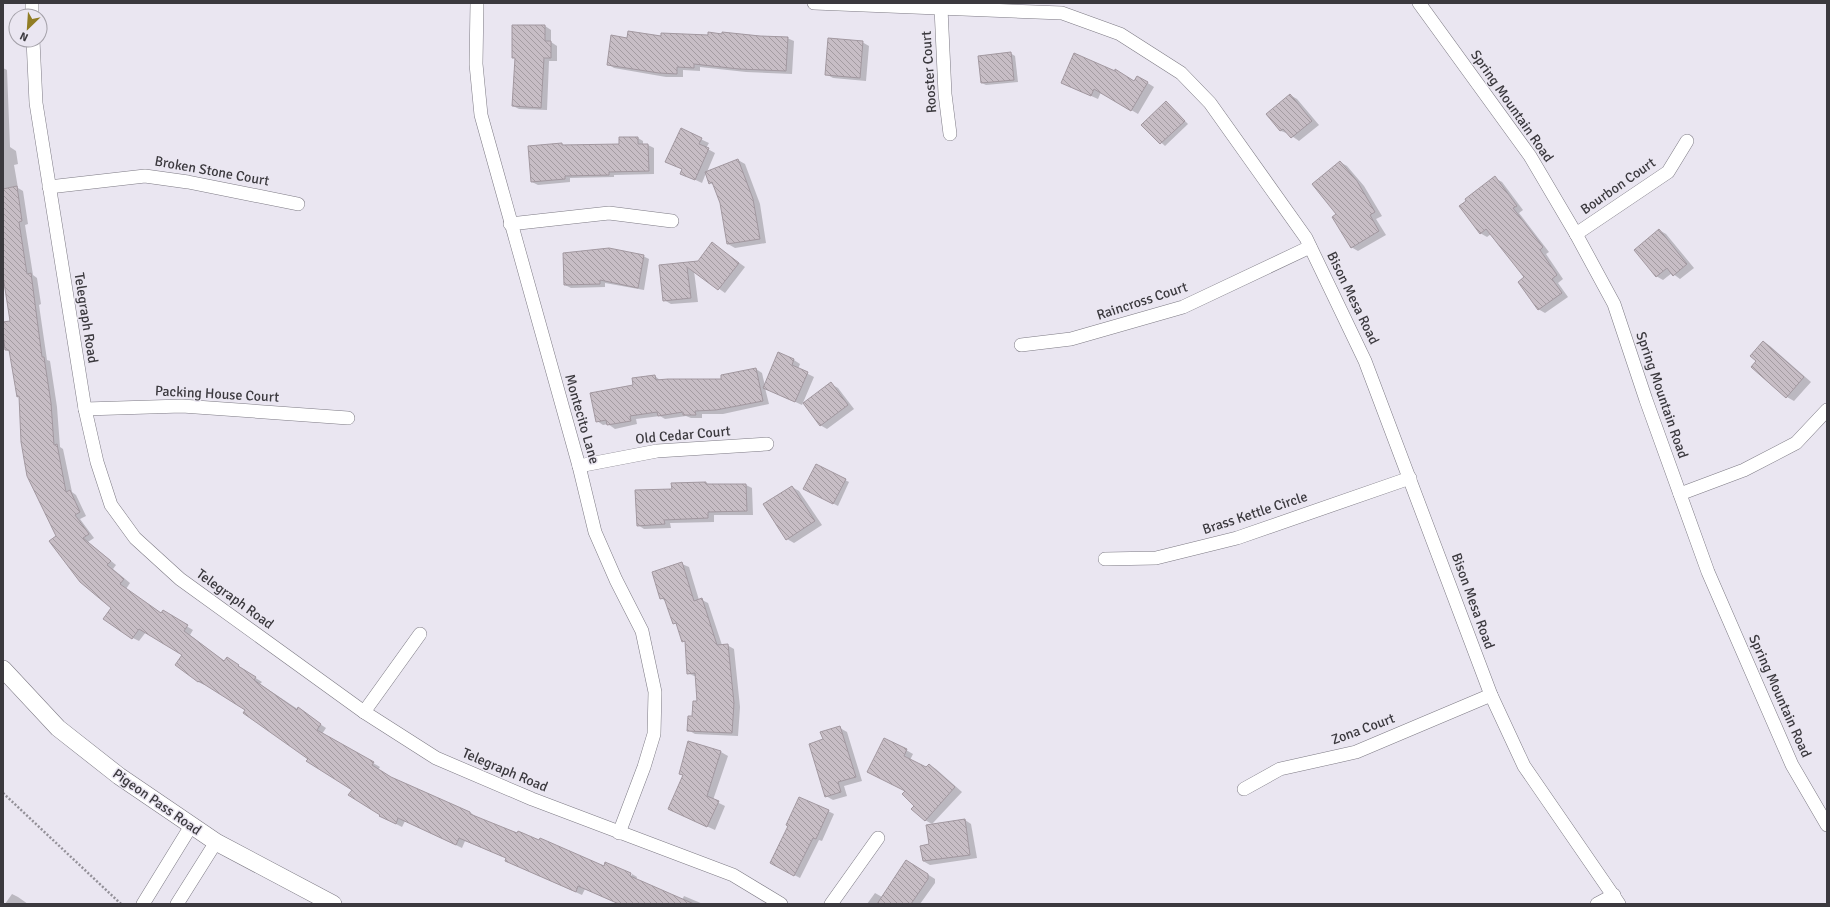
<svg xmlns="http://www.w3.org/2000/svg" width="1830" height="907" viewBox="0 0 1830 907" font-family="Signika,sans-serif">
<defs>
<pattern id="building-back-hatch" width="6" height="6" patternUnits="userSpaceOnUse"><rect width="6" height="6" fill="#c7bdc5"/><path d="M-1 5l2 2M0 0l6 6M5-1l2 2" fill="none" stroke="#a39ba1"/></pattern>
</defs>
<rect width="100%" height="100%" fill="#eae6f1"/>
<g fill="#0003">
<polygon points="545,26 551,30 551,42 557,46 557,61 549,61 547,110 519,109 513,106 516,59 512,57"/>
<polygon points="709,36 787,38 794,41 792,74 746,72 700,67 700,71 683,70 683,77 666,77 614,68 608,64 628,39"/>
<polygon points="862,42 869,46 866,81 833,78 826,74"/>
<polygon points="1010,53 1015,56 1018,82 986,85 982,83"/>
<polygon points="3,68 7,70 10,147 16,151 18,164 14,165 18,188 23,191 28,224 25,225 33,275 37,278 41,304 39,305 47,360 50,361 57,407 60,447 63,449 72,492 76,495 86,516 80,519 94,538 88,542 116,565 113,569 130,583 126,589 162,614 163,612 193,630 190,635 225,662 233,662 245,670 244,671 262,682 260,684 326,728 322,734 380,767 378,770 392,779 470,812 476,817 629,881 632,874 637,877 636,880 682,900 684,896 703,904 620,904 585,889 582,895 513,864 507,858 465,841 462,848 405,821 402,827 386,819 353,789 309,758 247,709 206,684 205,685 198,682 184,655 146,632 139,641 133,638 112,608 57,536 20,397 18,396 11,352 6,350 3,323 12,322 3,271"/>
<polygon points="1138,77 1154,87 1138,114 1101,92 1098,99 1062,83 1135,82"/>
<polygon points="1290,95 1297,99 1319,125 1299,141 1289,134 1281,131 1267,114"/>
<polygon points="1166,102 1188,124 1165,146 1143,125"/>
<polygon points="681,130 709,143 706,148 715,153 707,172 738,160 745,164 760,204 766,243 735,248 728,244 721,203 715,186 710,183 706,173 702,183 681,173 682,169 667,162"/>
<polygon points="638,138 643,141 643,145 648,145 654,148 654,174 614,175 614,177 570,178 570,182 538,185 532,182 562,144 565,146 620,145"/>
<polygon points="1340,162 1347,166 1364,186 1382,216 1376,219 1386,235 1358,251 1351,247 1338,214"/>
<polygon points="1495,178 1502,182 1523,210 1519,213 1549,252 1546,254 1563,279 1558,283 1568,297 1545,313 1538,309 1526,278 1491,234 1487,237 1480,233"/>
<polygon points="1659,230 1666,234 1694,268 1680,279 1672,273 1663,280 1656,276"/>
<polygon points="713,244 745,267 725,293 694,271 698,302 671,304 664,300 660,266 699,262"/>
<polygon points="643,256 649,259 644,290 605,283 605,287 571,288 565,285"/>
<polygon points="1764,342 1770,346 1811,382 1794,401 1787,397 1752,366 1757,361"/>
<polygon points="794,360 800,364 798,369 814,377 802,405 765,388 769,404 723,414 702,414 702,418 691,418 686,416 665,419 660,416 636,419 637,424 615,429 608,424 603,425 597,421 634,386 655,376 661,381 723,380 756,369 762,373 765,386"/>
<polygon points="831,384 838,388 854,409 827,429 820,425"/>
<polygon points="845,480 849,482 838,506 809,491"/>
<polygon points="706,483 710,485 746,485 752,488 753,515 714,515 714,522 670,523 671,528 644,529 638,525 673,490 672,484"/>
<polygon points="792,487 799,491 822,525 794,543 787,539 764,505"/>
<polygon points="682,564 689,567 699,600 702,600 708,603 722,645 727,645 734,649 740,707 738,736 695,734 688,730 698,702 696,677 688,673 686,643 683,641 678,625 674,623 667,602 661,598"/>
<polygon points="840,728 847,732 862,781 844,786 847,796 833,800 826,796 824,740"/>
<polygon points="906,750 913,754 910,760 926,768 929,765 936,769 962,792 932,824 925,820 906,791 869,772"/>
<polygon points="721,752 728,756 713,800 725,806 715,830 669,809 684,776 680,774"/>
<polygon points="828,811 834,814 822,841 819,840 800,878 777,866"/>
<polygon points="965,820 971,824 977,858 930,865 923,861 930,845"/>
<polygon points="913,865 935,879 935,883 920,904 867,904 875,893 882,897"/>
<polygon points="12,894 18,897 28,904 5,904"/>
</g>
<g fill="url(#building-back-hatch)" stroke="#a298a0">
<polygon points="512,25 545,25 545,41 551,41 551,58 544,58 541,108 512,106 515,58 512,58"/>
<polygon points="628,31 661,36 661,33 708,35 708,32 722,34 722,32 760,36 788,37 786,71 739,69 694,64 694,68 677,67 677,74 659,73 607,65 611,35 627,38"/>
<polygon points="828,38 863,41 860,78 825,75"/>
<polygon points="1011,52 1014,80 981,83 978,56"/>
<polygon points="1074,53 1115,71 1115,69 1134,81 1137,76 1148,82 1131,111 1094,89 1091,96 1061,83"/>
<polygon points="1290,94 1312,121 1291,138 1283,129 1280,131 1266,114"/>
<polygon points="1166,101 1185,121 1160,144 1141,125"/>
<polygon points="681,128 702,138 699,144 709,148 695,180 680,174 682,169 665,162"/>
<polygon points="619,137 638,137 638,144 648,144 649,171 609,172 609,175 565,176 565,179 531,182 528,146 562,143 562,145 619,144"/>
<polygon points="738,159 753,199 760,239 727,244 720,203 712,182 709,184 705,172"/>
<polygon points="1340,161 1357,181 1375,212 1370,215 1379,231 1351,248 1332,217 1336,214 1312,184"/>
<polygon points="1495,176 1517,206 1513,208 1543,247 1540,250 1557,275 1552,279 1562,293 1538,310 1518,282 1524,277 1486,229 1480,234 1459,206 1466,201 1465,199"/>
<polygon points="17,186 22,221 19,222 27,274 31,273 42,357 44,357 51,403 54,445 57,444 66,492 70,490 80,512 75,515 89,534 83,538 111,561 107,565 124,579 120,584 161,613 163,610 188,625 184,631 224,661 227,657 239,665 238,666 256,677 254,680 297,710 298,707 321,724 317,730 374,762 372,765 391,777 470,812 470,814 517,833 518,831 539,840 540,838 604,866 605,862 631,873 630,876 694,904 619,904 578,886 576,892 505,861 506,858 459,838 456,845 398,818 396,824 379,816 380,815 348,795 352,790 306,761 308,759 243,713 245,710 199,681 198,682 175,665 182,655 139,629 132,639 103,619 111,608 80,582 49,541 56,536 27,476 21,442 19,396 17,397 9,350 5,350 3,333 3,322 10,321 3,276 3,189"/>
<polygon points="1659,229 1687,264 1673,276 1667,268 1656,277 1634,250"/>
<polygon points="712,242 739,263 718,290 687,267 691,298 663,301 659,265 698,261"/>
<polygon points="609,248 644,255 638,288 600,280 600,284 564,285 563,253"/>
<polygon points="1763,341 1804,377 1786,398 1751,367 1756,361 1750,356"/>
<polygon points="778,352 794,359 792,365 808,372 795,402 763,388"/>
<polygon points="756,368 763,401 716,410 695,411 696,415 683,415 683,412 658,416 657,412 630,416 631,421 607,425 606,420 596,422 590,393 633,385 632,378 655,375 656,380 668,379 721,379 721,375"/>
<polygon points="831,382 848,405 820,426 803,403"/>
<polygon points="816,464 846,479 833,504 803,489"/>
<polygon points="706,482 706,484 746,484 747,511 708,512 708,518 664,520 665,524 637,526 635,490 672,489 671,483"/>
<polygon points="792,486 815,521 786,540 763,504"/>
<polygon points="682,562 694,601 702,598 717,645 728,644 734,703 732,733 687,731 688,716 692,716 693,701 697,701 695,673 687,674 685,641 682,642 676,623 673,624 664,598 660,599 652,572"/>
<polygon points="840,726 856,777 838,782 841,792 825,797 809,744 823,739 820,732"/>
<polygon points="884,738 907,749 904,756 926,767 929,764 955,787 925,821 911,809 914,806 902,794 905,791 867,772"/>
<polygon points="688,741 721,751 707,796 719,801 707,827 668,809 683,775 679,774"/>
<polygon points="799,797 829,810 816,839 813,838 794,876 770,863 788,826 786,825"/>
<polygon points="965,819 970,855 923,861 920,846 929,844 926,825"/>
<polygon points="906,860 928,874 928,879 911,904 877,904"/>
</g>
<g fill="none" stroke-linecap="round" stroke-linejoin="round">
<g stroke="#7d7a84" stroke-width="14">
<g id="minor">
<polyline points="32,3 32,16"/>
<polyline points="477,3 476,64 481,115 579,466 595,532 616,580 642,631 655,692 654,734 644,767 619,833"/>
<polyline points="814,3 1062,13 1120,34 1181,73 1210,103 1306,238 1365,361 1491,695 1524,766 1619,904"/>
<polyline points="1419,3 1530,156 1576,234 1614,304 1646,400 1708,572 1792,765 1827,825"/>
<polyline points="941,8 945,94 950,134"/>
<polyline points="33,40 36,103 85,409 97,462 111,505 135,538 180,579 364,712 436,758 532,799 733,875 781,904"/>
<polyline points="49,187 145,176 188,182 298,204"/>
<polyline points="510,224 609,213 672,221"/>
<polyline points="1576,234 1668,172 1687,141"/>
<polyline points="1021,345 1071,339 1183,307 1310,247"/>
<polyline points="85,409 182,406 348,418"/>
<polyline points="579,466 657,451 767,444"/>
<polyline points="1680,494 1744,470 1796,443 1827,410"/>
<polyline points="1105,559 1156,558 1237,538 1410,478"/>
<polyline points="364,712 420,634"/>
<polyline points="1244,789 1280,769 1356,752 1491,695"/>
<polyline points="143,904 191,826"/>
<polyline points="177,904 216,842"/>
<polyline points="831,904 878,838"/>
<polyline points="1597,904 1614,895"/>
</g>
</g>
<g stroke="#7d7a84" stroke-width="18">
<polyline id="tertiary" points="3,669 58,728 119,776 216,842 333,904"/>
</g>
<polyline stroke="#939098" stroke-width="2.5" stroke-dasharray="2 2" stroke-linecap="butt" points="3,793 121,904"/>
<use href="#minor" stroke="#fff" stroke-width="13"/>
<use href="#tertiary" stroke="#fff" stroke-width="17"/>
</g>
<g text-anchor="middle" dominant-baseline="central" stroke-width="3" stroke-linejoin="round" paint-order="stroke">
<g font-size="14" fill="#3b393e" stroke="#eae6f1">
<text transform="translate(929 72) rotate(-94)">Rooster Court</text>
<text transform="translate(1512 106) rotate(55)">Spring Mountain Road</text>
<text transform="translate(212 171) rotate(10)">Broken Stone Court</text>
<text transform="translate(1618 186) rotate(-35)">Bourbon Court</text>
<text transform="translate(1353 298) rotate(64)">Bison Mesa Road</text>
<text transform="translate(1142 301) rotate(-18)">Raincross Court</text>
<text transform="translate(86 318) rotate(81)">Telegraph Road</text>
<text transform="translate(217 394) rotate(3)">Packing House Court</text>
<text transform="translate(1662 395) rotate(71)">Spring Mountain Road</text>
<text transform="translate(582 419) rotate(74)">Montecito Lane</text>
<text transform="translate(683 435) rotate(-5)">Old Cedar Court</text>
<text transform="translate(1255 513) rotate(-18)">Brass Kettle Circle</text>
<text transform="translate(235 599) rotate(36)">Telegraph Road</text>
<text transform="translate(1473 601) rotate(70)">Bison Mesa Road</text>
<text transform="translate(1780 696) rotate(66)">Spring Mountain Road</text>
<text transform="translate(1363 729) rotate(-20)">Zona Court</text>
<text transform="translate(505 770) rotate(23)">Telegraph Road</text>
<text transform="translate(157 802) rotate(35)">Pigeon Pass Road</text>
</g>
</g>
<rect width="1830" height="907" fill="none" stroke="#3b393e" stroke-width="8"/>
<g transform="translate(28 28) rotate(205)"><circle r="19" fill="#eae6f1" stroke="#a4a1a9"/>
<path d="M0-3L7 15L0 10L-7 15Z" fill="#917d24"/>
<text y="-6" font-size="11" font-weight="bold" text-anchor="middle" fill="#3b393e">N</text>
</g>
</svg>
